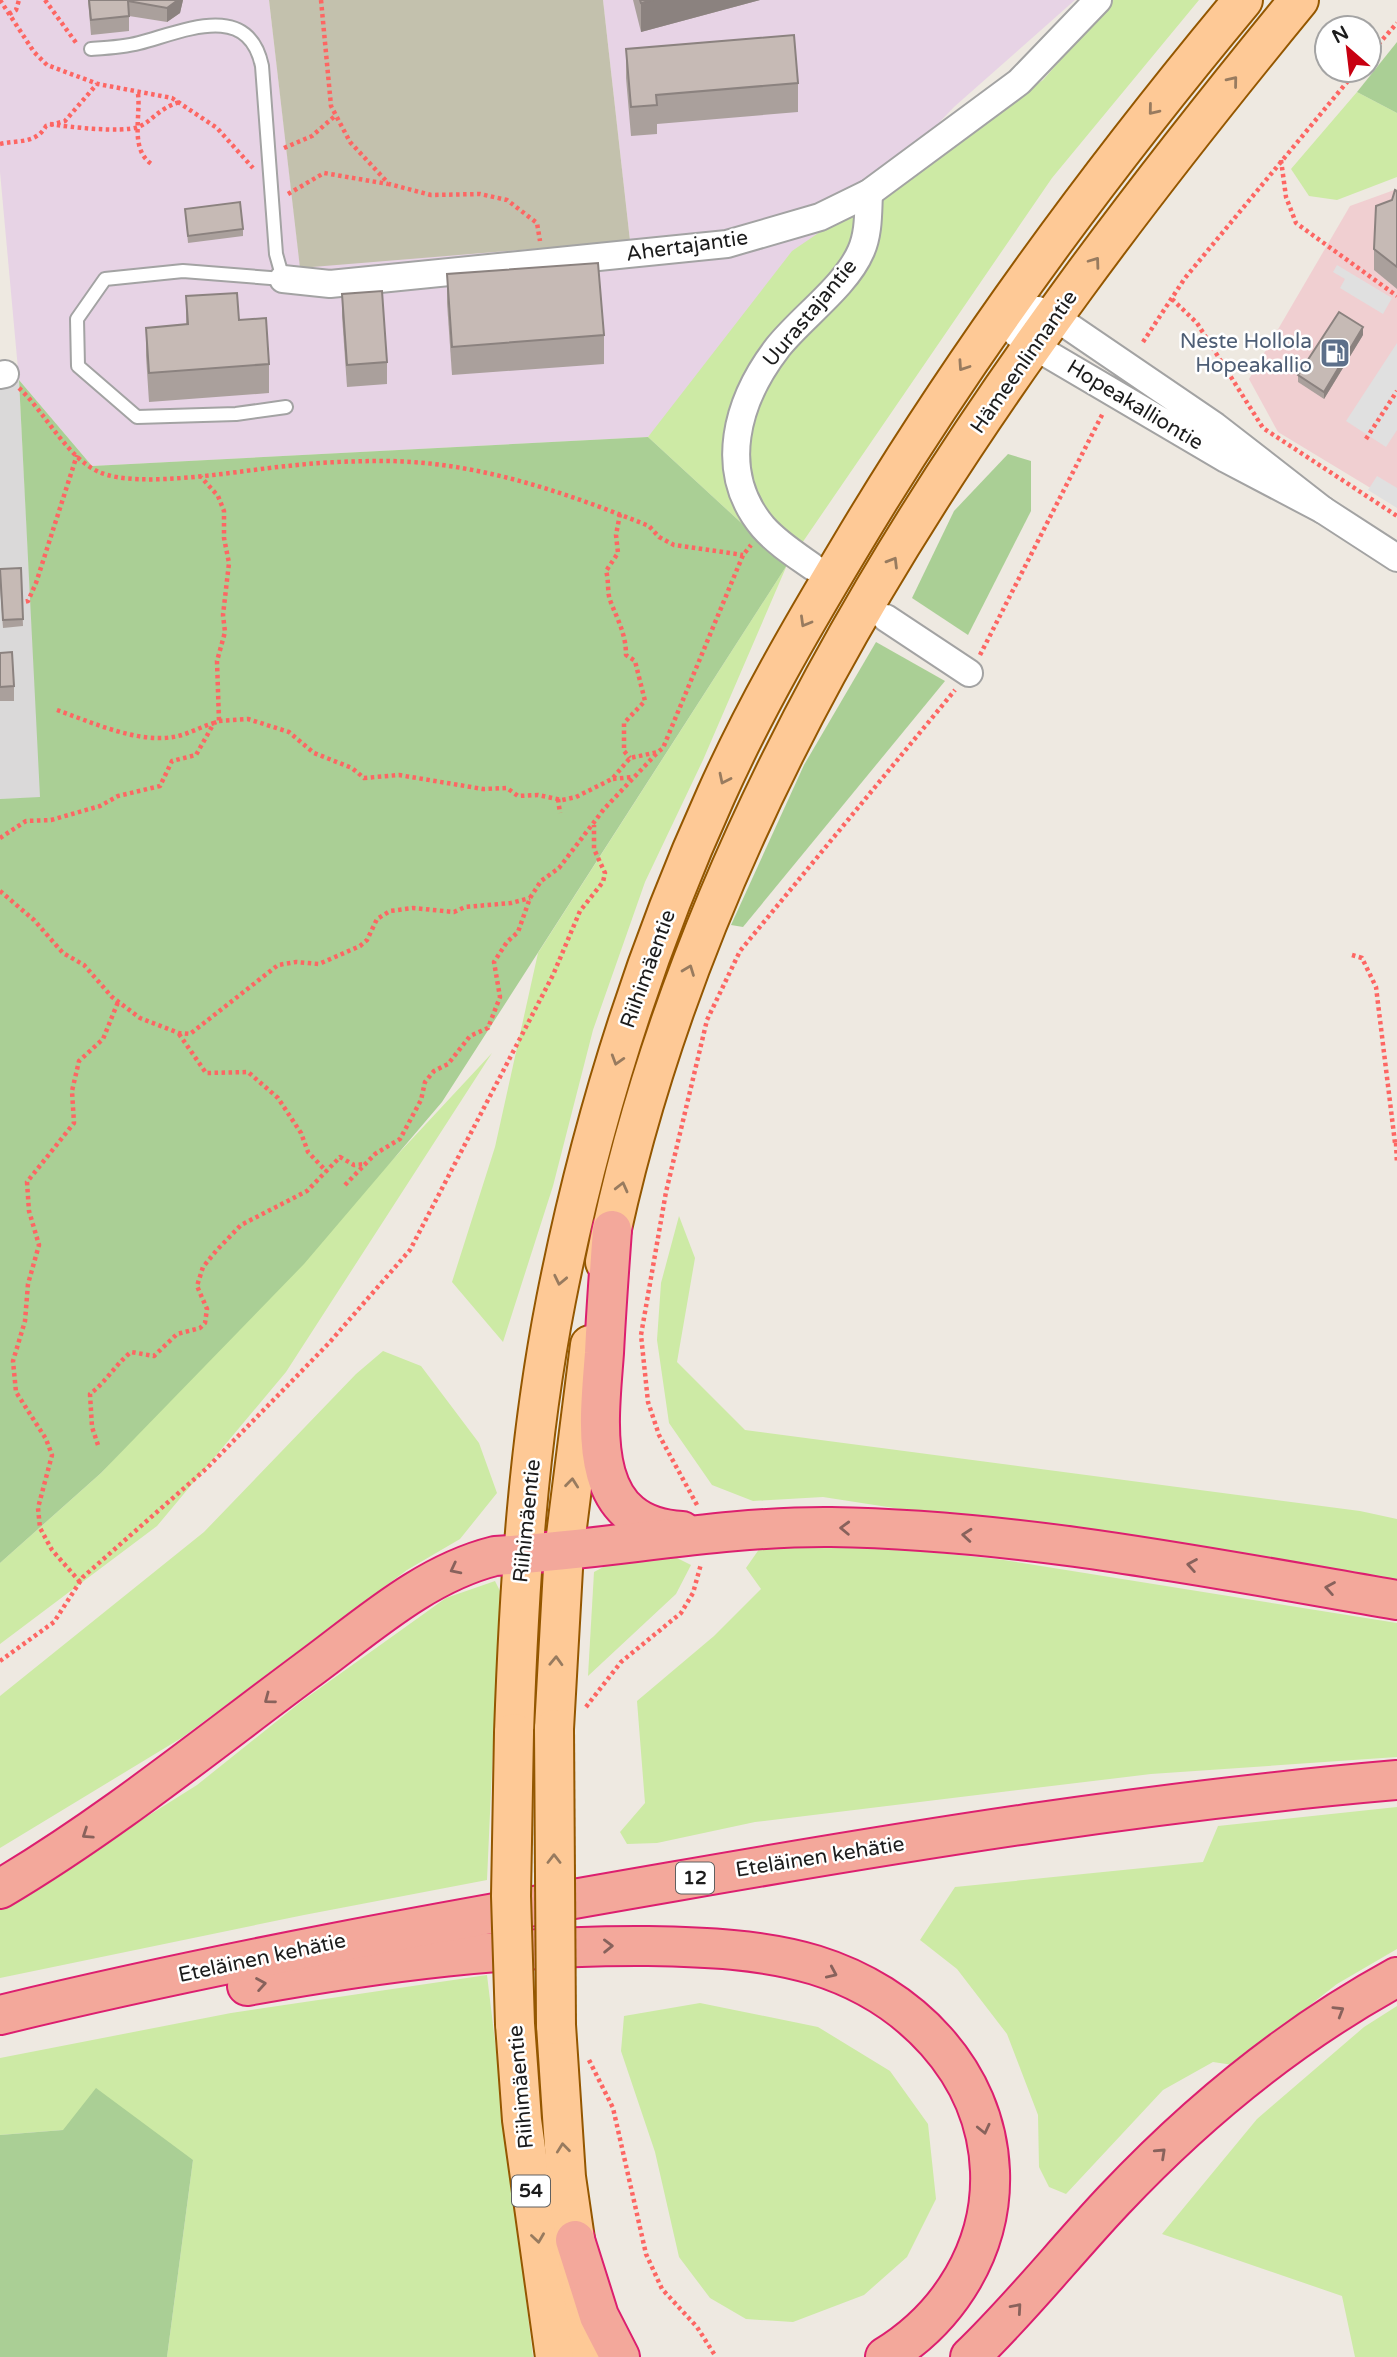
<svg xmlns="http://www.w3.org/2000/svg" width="1397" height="2357" viewBox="0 0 1397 2357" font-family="'Varela Round',sans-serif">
<rect width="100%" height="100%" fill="#eee9e1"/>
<polygon fill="#dad9d9" points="19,380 41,798 0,799 0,384"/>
<polygon fill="#f0cfd1" points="1397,189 1397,504 1278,432 1249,379 1350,206"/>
<polygon fill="#e7d3e5" points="0,0 269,0 300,264 630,241 603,0 1075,0 954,107 835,231 648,437 92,466 19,380 0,172"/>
<polygon fill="#c3c1ad" points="269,0 603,0 630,241 300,268"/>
<g fill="#cdeaa5">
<polygon points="1113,0 1199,0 1052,178 787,565 703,760 645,882 593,1030 553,1186 503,1342 452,1282 495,1147 538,953 787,565 648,437 792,251 1043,80"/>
<polygon points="1357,92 1397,113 1397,177 1337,200 1309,196 1291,169"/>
<polygon points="492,1053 286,1372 157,1526 0,1644 0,1563 101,1473"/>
<polygon points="679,1216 695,1258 677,1362 745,1430 1360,1511 1397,1519 1397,1586 823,1497 753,1501 712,1485 669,1423 657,1340 661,1283"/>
<polygon points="383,1351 421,1366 479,1443 497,1493 460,1539 407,1570 183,1737 0,1848 0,1696 204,1532 356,1374"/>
<polygon points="842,1543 997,1559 1397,1623 1397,1757 1151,1774 755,1822 657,1843 627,1844 620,1832 645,1803 637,1701 714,1636 761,1589 746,1568 762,1545"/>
<polygon points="673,1556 691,1565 676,1594 588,1676 594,1572 609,1564"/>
<polygon points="495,1581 500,1591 487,1880 304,1915 0,1978 0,1909 197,1785 302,1701 446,1598"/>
<polygon points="1397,1807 1397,1949 1337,1984 1233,2065 1213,2062 1163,2090 1066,2194 1049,2187 1039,2167 1038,2115 1007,2034 957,1969 920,1940 955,1887 1203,1862 1218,1826"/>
<polygon points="487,1975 533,2357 167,2357 193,2160 63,2130 0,2135 0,2058 231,2013"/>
<polygon points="700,2003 818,2027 890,2071 928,2124 936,2199 907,2257 864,2295 793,2322 746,2319 710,2298 679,2257 655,2152 621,2051 624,2016"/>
<polygon points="1397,2006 1397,2357 1355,2357 1342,2296 1162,2234 1257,2119 1364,2027"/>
</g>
<g fill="#aacf95">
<polygon points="1397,42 1397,113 1357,92"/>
<polygon points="19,380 92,466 648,437 787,565 442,1102 304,1264 101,1473 0,1563 0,799 40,797"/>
<polygon points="1008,454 1031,461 1031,511 968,635 912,598 954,511"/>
<polygon points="876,642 945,681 743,927 731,925 804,765"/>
<polygon points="96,2088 193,2160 167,2357 0,2357 0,2135 63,2130"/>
</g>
<g fill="#e0e0e0">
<polygon points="1337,265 1392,298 1383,314 1340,288 1345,279 1333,272"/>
<polygon points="1397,343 1397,430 1386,447 1346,421"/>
<polygon points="1377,476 1397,488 1397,508 1368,490"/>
</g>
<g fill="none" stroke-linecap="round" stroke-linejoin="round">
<g stroke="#a3a3a3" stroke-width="16">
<path id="service" d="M 91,49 C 106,48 124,47 139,43 C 182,32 248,0 262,66 L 276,254 L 283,279 L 183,271 L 105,279 L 77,319 L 78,366 L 137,417 L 236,414 L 286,407"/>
</g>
<g stroke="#a3a3a3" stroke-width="30">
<g id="minor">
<polyline points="283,279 330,284 727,244 820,217 869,193 1019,82 1098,0"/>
<polygon points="1002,310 1038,310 1055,317 1215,426 1323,510 1226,459 1034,346 1017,334"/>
<polyline points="0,375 5,374"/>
<polyline points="1323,510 1397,558"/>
<path d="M 813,567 C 796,555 777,543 763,527 C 716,471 737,400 778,347 C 802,317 846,286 861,251 C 869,233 868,212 869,193"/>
<polyline points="886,618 969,673"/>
</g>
</g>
<g stroke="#945700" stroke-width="42">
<g id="primary">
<path d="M 605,1262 C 700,783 995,370 1299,0"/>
<polyline points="554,1729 564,1551 590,1345"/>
<path d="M 514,1733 C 519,1588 528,1443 556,1300 C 590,1127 643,956 716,795 C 754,710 801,629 849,549 C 965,354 1098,174 1243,0"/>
<polyline points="515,2024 522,2120 555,2357"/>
<polyline points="556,2025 566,2177 592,2357"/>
</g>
</g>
<g stroke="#dc1f6f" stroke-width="42">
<g id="trunk">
<path d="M 612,1230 C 609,1271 606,1312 604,1353 C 599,1422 583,1526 682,1531"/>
<path d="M 0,1889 C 108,1825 205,1746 306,1671 C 365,1628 423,1574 495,1556 C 607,1550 719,1526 831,1527 C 1022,1530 1210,1568 1397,1600"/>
<path d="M 247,1986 C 380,1962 513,1945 648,1946 C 703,1947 762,1949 815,1965 C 909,1994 986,2071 990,2171 C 993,2248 950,2317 885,2357"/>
<path d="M 0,2015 C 222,1961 446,1921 671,1882 C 912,1840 1153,1801 1397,1780"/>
<polyline points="575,2240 599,2316 620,2357"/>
<path d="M 970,2357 C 1021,2308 1065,2252 1114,2200 C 1197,2112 1291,2035 1397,1977"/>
</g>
</g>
<g stroke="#fd6663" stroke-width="4.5" stroke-dasharray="3.5 3.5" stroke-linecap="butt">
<polyline points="0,0 34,52 47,65 98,84 172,98 217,128 253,168"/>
<polyline points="45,0 77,44"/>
<polyline points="321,0 331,106 350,142 389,184 431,195 480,194 507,200 537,223 540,241"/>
<polyline points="9,14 16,10 19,0"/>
<polyline points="1369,55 1397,23"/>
<path d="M 138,94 C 141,117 129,150 153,165"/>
<path d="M 50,124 C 68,127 122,133 138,127 C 152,122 158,108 180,102"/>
<path d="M 0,144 C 18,140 36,144 46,126 L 65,121 L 97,84"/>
<polyline points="284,148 312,136 336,115"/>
<polyline points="1281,160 1286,197 1296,223 1397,296"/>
<polyline points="288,194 324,173 388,184"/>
<polyline points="1172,299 1197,323 1263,428 1397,516"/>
<polyline points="1143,342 1185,278 1357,70"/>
<path d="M 19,388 C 45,412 67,458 99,472 C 140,490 241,470 288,466 C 321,462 355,461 388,461 C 478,462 567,493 649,526 L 659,537 L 674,545 L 743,555"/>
<polyline points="1366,439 1397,391"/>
<path d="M 620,514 L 616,535 L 618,553 L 606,571 C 609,580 607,591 610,600 C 617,619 626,633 626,655 L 635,661 L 645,701 L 624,723 L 624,751 L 630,758"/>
<polyline points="19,603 28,601 36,583 77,455"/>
<polyline points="980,655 1103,413"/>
<path d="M 57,710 C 91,722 136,743 173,737 C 187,735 200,727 214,723"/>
<polyline points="219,721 248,719 289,732 314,753 352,768 364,778 399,775 483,789 507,788 518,796 538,795 562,800 576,797 612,779 630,758 658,752 663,748 743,555 751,545"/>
<polyline points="613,779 632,777"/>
<polyline points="558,799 560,813"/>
<polyline points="0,838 26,821 51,820 100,806 118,796 160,786 172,761 196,755 214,723 219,721 217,661 225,632 223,615 229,563 224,538 224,511 218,496 201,477"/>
<polyline points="0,891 34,920 63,953 84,965 112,997 140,1018 179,1033 190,1034 278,965 296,962 319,964 360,946 367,940 377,919 390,911 413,908 454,912 465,907 511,903 530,898"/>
<polyline points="1352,955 1362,958 1376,987 1395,1143"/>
<polyline points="179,1034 206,1073 248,1072 278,1098 301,1133 308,1152 326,1171"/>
<polyline points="1396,1143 1397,1164"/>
<polyline points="345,1185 375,1154 400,1139 421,1100 425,1082 434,1071 448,1064 470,1036 488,1028 500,997 494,962 507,942 518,932 530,898 541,881 559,868 604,809 658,752"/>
<path d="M 98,1445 L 92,1427 L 90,1394 C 106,1382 115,1365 131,1352 L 154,1356 L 177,1334 L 200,1328 L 205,1323 L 207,1309 L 197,1286 L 203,1267 L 216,1251 L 241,1225 L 307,1191 L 340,1157 L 354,1165 L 366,1164"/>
<polyline points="697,1505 659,1435 648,1402 641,1335 666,1192 707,1020 740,951 955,690"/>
<polyline points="80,1582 52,1550 40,1528 38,1508 52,1455 46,1439 16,1392 13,1361 25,1321 28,1284 39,1245 29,1211 27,1182 74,1123 72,1091 79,1061 103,1039 118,1002"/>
<polyline points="0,1661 54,1622 83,1577 207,1468 329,1343 410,1250 553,975 580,911 603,882 605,873 594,849 594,825"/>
<polyline points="586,1707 621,1662 681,1613 693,1593 701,1564"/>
<polyline points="589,2060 613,2108 646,2254 662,2289 697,2327 716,2357"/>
</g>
<use href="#service" stroke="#fff" stroke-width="12"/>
<use href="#minor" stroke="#fff" stroke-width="26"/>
<use href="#primary" stroke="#fec996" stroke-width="38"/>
<use href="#trunk" stroke="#f3a89b" stroke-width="38"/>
<g stroke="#945700" stroke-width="42" stroke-linecap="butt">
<g id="primary-bridge">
<polyline points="554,1729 556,2025"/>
<polyline points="514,1733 511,1896 515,2024"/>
</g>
</g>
<use href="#primary-bridge" stroke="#fec996" stroke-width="38"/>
</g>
<g fill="#aaa09c">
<polygon points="88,0 183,0 180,13 167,22 129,16 129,31 91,35"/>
<polygon points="633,0 760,0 641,32"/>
<polygon points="626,49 798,83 798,112 657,124 657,134 631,136 626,78"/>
<polygon points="1397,191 1397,289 1374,270 1374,249 1392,200"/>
<polygon points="185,209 243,229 243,236 188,243"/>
<polygon points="447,274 604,335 604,364 452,375 447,303"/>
<polygon points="342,294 387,362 387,384 347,387 342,316"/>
<polygon points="186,296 239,320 269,364 269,393 149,402 146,356 146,328 186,325"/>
<polygon points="1363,335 1324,399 1298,382 1298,375"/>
<polygon points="21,568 23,626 3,628 0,586 0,569"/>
<polygon points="0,653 14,686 14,701 0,701"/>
</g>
<g fill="#8b827f">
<polygon points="178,0 183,0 180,13 167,22 167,8"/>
<polygon points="653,0 760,0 641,32 641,3"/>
<polygon points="1363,327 1363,335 1324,399 1324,392"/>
</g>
<g fill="#c6bab5" stroke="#8b827f" stroke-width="2">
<polygon points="89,0 178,0 167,8 128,1 129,16 91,20"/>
<polygon points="640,0 653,0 641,3"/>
<polygon points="794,35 798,83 656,95 657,105 631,107 626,49"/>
<polygon points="1395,190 1397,191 1397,267 1374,249 1376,206 1392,200"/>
<polygon points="240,202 243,229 188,236 185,209"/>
<polygon points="598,263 604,335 452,347 447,274"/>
<polygon points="382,291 387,362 347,365 342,294"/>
<polygon points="237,293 239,320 266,318 269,364 149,373 146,328 188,324 186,296"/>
<polygon points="1339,312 1363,327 1324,392 1298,375"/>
<polygon points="21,568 23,619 3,620 0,569"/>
<polygon points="12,652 14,686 0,687 0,653"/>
</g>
<defs><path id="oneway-chevron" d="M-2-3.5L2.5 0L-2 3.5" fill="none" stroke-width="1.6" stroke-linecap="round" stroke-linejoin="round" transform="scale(1.75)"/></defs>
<g stroke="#987b5f">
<use href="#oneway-chevron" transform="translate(1233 81) rotate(-51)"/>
<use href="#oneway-chevron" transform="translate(1153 110) rotate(129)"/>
<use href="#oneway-chevron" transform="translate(1095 262) rotate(-54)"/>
<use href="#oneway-chevron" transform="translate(963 366) rotate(124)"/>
<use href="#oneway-chevron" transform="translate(893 562) rotate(-59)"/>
<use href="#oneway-chevron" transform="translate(805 622) rotate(120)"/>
<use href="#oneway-chevron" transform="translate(724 779) rotate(116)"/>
<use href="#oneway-chevron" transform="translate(689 970) rotate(-69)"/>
<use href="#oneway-chevron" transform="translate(617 1060) rotate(107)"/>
<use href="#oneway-chevron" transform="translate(622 1187) rotate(-76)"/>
<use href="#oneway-chevron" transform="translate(560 1280) rotate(102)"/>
<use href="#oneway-chevron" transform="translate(572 1483) rotate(-84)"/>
<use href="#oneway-chevron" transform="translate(556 1661) rotate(-88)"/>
<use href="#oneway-chevron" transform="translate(554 1859) rotate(-90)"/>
<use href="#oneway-chevron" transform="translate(563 2148) rotate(-96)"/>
<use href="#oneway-chevron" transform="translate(538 2238) rotate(82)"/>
</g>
<g stroke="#88625c">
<use href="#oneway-chevron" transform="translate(845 1528) rotate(-178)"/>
<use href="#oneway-chevron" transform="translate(967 1535) rotate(-175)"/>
<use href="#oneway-chevron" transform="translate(1192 1565) rotate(-170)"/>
<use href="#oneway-chevron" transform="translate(455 1569) rotate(153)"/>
<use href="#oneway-chevron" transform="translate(1330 1588) rotate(-170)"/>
<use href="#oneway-chevron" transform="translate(269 1699) rotate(143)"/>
<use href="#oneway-chevron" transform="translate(87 1834) rotate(146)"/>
<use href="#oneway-chevron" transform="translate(608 1946) rotate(-1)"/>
<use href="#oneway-chevron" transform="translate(832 1973) rotate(24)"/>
<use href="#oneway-chevron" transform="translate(261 1984) rotate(-10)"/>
<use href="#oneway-chevron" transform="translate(1339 2011) rotate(-31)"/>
<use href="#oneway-chevron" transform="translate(984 2129) rotate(77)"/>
<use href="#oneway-chevron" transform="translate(1161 2153) rotate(-43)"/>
<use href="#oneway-chevron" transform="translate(1017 2308) rotate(-49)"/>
</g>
<defs>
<g id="fuel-square" transform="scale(1.575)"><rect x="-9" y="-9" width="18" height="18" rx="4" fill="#5c6f8a" stroke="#fff"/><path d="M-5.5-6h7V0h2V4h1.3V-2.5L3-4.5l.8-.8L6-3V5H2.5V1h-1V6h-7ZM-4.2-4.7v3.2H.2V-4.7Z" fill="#fff"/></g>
</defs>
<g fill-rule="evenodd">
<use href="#fuel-square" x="1335" y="353"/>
</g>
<g text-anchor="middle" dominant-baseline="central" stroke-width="5" stroke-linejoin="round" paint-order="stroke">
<g fill="#fff" stroke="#606060" stroke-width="2">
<rect x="676" y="1862.5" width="38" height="31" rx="5"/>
<rect x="512" y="2175.5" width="38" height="31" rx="5"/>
</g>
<g font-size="19" font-weight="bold" fill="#1c1c1c">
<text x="695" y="1878">12</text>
<text x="531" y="2191">54</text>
</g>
<g font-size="21" fill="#1c1c1c" stroke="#fff">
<text transform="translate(687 246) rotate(-8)">Ahertajantie</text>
<text transform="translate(810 313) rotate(-50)">Uurastajantie</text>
<text transform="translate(1024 362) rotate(-55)">Hämeenlinnantie</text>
<text transform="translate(1135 405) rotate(31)">Hopeakalliontie</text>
<text transform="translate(648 969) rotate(-70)">Riihimäentie</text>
<text transform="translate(527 1521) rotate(-84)">Riihimäentie</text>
<text transform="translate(820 1857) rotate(-9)">Eteläinen kehätie</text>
<text transform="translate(262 1958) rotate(-12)">Eteläinen kehätie</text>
<text transform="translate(521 2087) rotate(-95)">Riihimäentie</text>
</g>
<g font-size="21" fill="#4e5e75" stroke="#fff" text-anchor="end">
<text x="1312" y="341">Neste Hollola<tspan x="1312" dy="24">Hopeakallio</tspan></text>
</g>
</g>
<g transform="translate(1348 49) rotate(332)"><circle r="33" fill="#ffffff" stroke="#a4a4a4" stroke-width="2"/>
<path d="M0-5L12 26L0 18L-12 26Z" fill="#c80011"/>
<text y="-10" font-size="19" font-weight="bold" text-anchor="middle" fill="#1c1c1c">N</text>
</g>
</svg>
